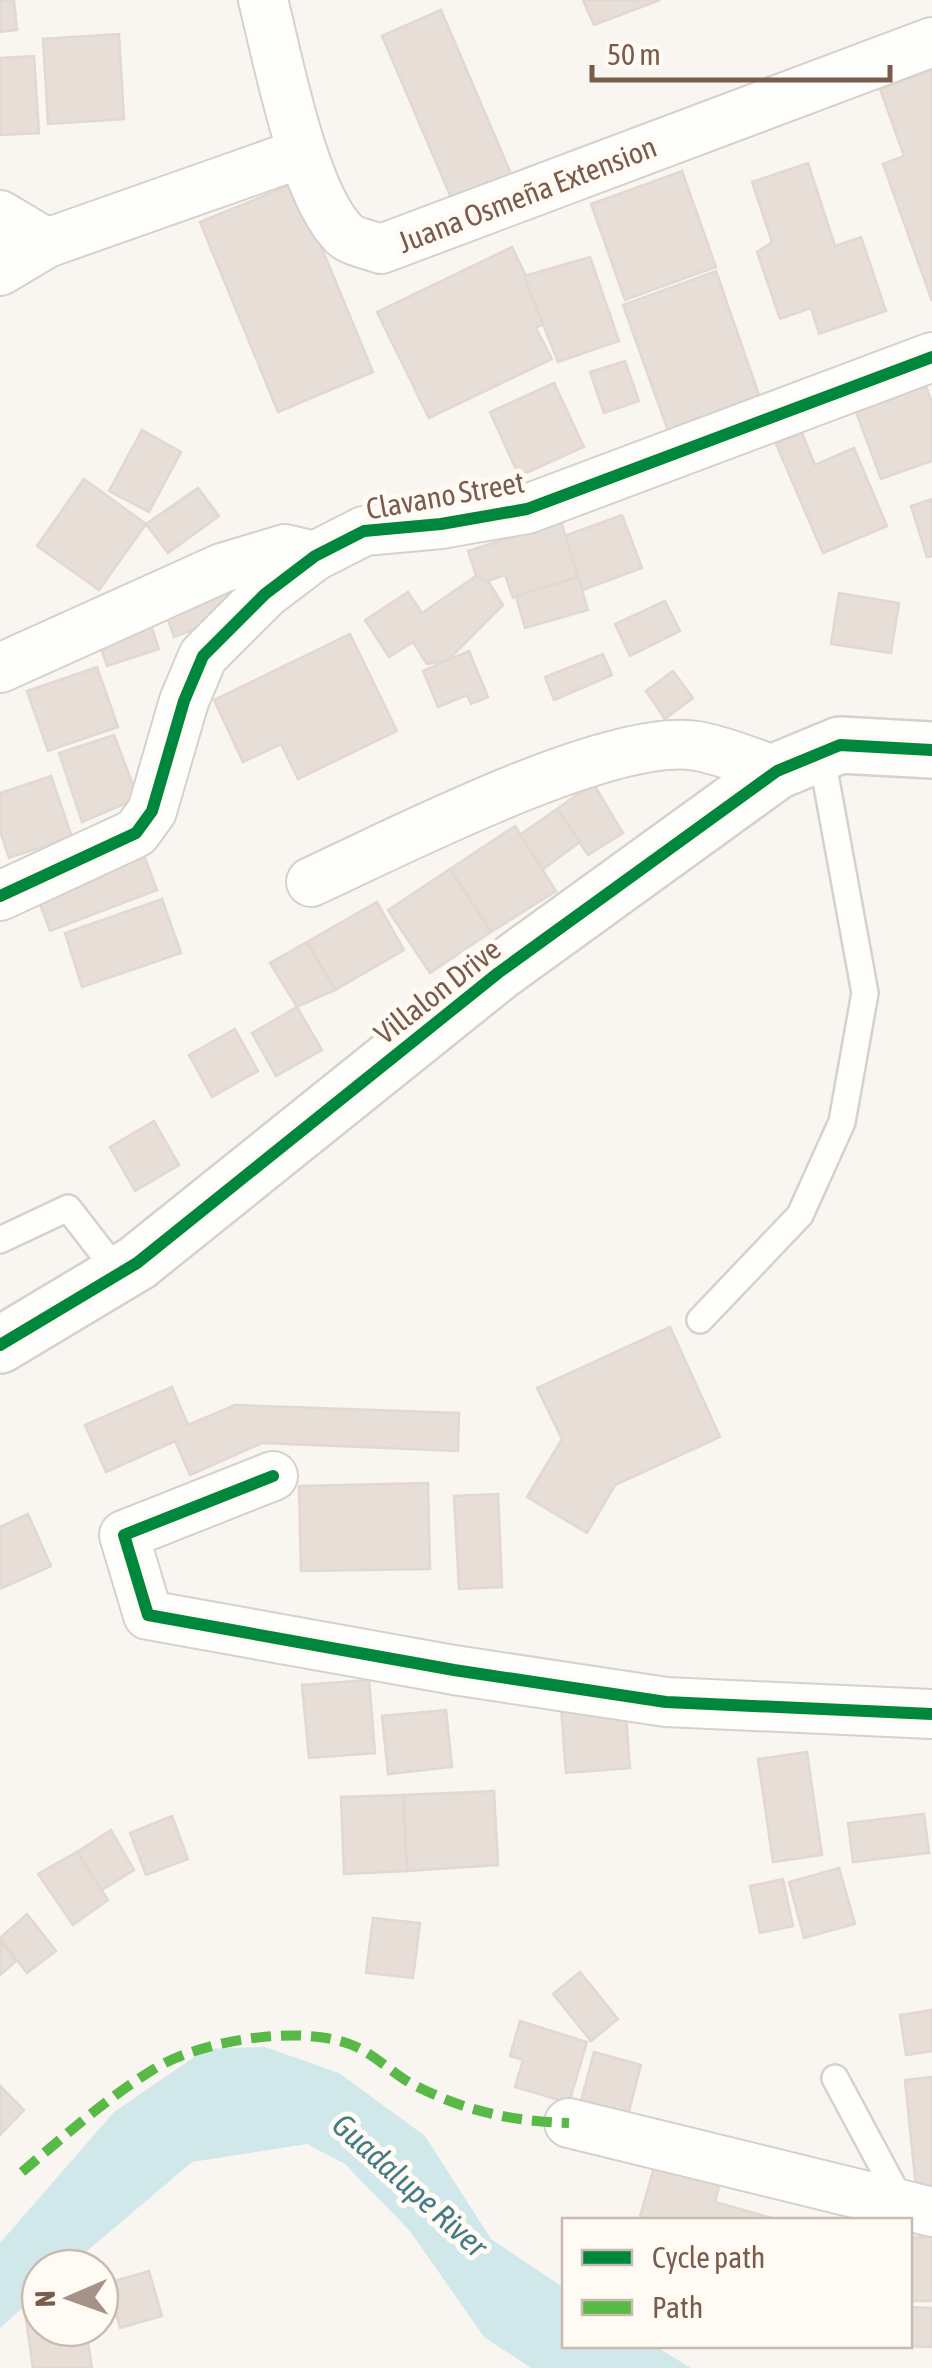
<svg xmlns="http://www.w3.org/2000/svg" width="932" height="2368" viewBox="0 0 932 2368" font-family="'Asap Condensed',sans-serif">
<rect width="100%" height="100%" fill="#f9f5f0"/>
<polygon fill="#d0e8ea" points="265,2047 339,2073 425,2136 491,2239 564,2288 564,2346 655,2346 691,2368 531,2368 484,2337 410,2231 345,2164 307,2144 192,2162 67,2268 40,2268 40,2292 0,2328 0,2243 114,2112 206,2049"/>
<g fill="#e6ded7" stroke="#e2d8d2" stroke-width="2.5">
<polygon points="0,0 14,0 17,30 0,32"/>
<polygon points="583,0 660,0 594,25"/>
<polygon points="441,10 512,176 453,202 382,36"/>
<polygon points="119,34 124,119 48,124 43,39"/>
<polygon points="34,56 39,133 0,135 0,58"/>
<polygon points="932,70 932,301 883,164 904,156 880,89"/>
<polygon points="808,163 835,246 861,237 886,311 819,334 811,308 780,319 757,252 772,242 752,182"/>
<polygon points="682,171 716,267 625,300 591,204"/>
<polygon points="295,183 373,372 278,412 200,222"/>
<polygon points="512,247 548,322 536,328 552,359 429,418 377,312"/>
<polygon points="590,257 619,341 558,362 524,276"/>
<polygon points="716,271 760,398 668,431 623,305"/>
<polygon points="625,361 639,401 604,413 590,372"/>
<polygon points="554,383 584,447 519,476 490,412"/>
<polygon points="926,386 932,403 932,461 881,479 856,412"/>
<polygon points="142,430 181,452 149,512 109,491"/>
<polygon points="802,433 815,465 854,448 887,526 823,553 776,444"/>
<polygon points="84,479 146,524 99,590 37,546"/>
<polygon points="198,488 219,516 168,553 146,524"/>
<polygon points="932,499 932,556 927,557 911,506"/>
<polygon points="622,515 642,568 583,590 564,536"/>
<polygon points="561,521 578,577 513,598 505,575 479,584 468,551"/>
<polygon points="476,576 488,581 503,605 448,660 427,664 413,642 389,657 365,620 408,592 422,613"/>
<polygon points="578,577 588,610 525,628 516,596"/>
<polygon points="224,582 231,616 174,637 162,603"/>
<polygon points="839,593 899,603 891,653 831,644"/>
<polygon points="665,601 680,631 630,656 615,624"/>
<polygon points="149,620 159,649 107,666 98,639"/>
<polygon points="350,634 397,731 298,779 281,744 243,762 214,700"/>
<polygon points="469,651 488,697 471,704 467,695 438,707 423,671"/>
<polygon points="603,654 612,675 554,700 545,677"/>
<polygon points="97,667 118,727 48,751 27,691"/>
<polygon points="673,671 693,698 665,719 646,691"/>
<polygon points="114,735 138,798 82,822 59,753"/>
<polygon points="51,776 72,837 9,858 0,831 0,793"/>
<polygon points="593,783 623,833 588,855 557,809"/>
<polygon points="557,809 580,842 542,870 518,836"/>
<polygon points="515,826 556,891 491,932 450,869"/>
<polygon points="140,844 157,890 50,931 33,886"/>
<polygon points="450,869 491,932 430,973 388,910"/>
<polygon points="162,899 181,953 82,987 65,933"/>
<polygon points="377,902 404,950 335,990 307,942"/>
<polygon points="307,942 335,990 297,1007 270,963"/>
<polygon points="297,1007 322,1050 276,1076 252,1033"/>
<polygon points="235,1029 258,1071 212,1097 189,1055"/>
<polygon points="154,1121 179,1165 135,1191 110,1147"/>
<polygon points="670,1327 720,1437 615,1485 587,1533 527,1497 562,1439 537,1388"/>
<polygon points="172,1387 188,1425 235,1405 459,1413 458,1451 262,1443 190,1475 175,1441 106,1472 85,1425"/>
<polygon points="428,1483 430,1569 301,1571 299,1486"/>
<polygon points="498,1494 502,1587 459,1589 454,1496"/>
<polygon points="28,1514 51,1566 0,1589 0,1527"/>
<polygon points="369,1680 375,1753 309,1758 302,1685"/>
<polygon points="625,1703 630,1768 566,1773 561,1708"/>
<polygon points="446,1710 452,1767 388,1774 382,1716"/>
<polygon points="807,1752 822,1855 773,1862 758,1759"/>
<polygon points="494,1791 498,1865 407,1871 403,1795"/>
<polygon points="403,1795 407,1871 344,1874 341,1797"/>
<polygon points="924,1814 929,1853 853,1862 848,1823"/>
<polygon points="172,1816 188,1859 146,1875 130,1833"/>
<polygon points="111,1830 134,1870 100,1891 77,1852"/>
<polygon points="77,1852 108,1900 73,1925 38,1874"/>
<polygon points="839,1868 855,1924 804,1938 789,1882"/>
<polygon points="783,1879 793,1926 760,1933 750,1886"/>
<polygon points="27,1914 56,1951 27,1973 0,1938"/>
<polygon points="373,1918 420,1923 413,1978 366,1973"/>
<polygon points="0,1941 16,1961 0,1975"/>
<polygon points="580,1972 618,2019 591,2041 553,1994"/>
<polygon points="932,2010 932,2051 906,2055 900,2015"/>
<polygon points="520,2021 587,2042 569,2103 515,2087 523,2060 510,2056"/>
<polygon points="594,2052 641,2065 627,2119 580,2105"/>
<polygon points="932,2077 932,2195 917,2197 905,2080"/>
<polygon points="0,2086 24,2110 0,2135"/>
<polygon points="657,2157 722,2176 715,2202 779,2220 639,2220"/>
<rect x="910" y="2237" width="22" height="64"/>
<polygon points="149,2271 162,2316 120,2328 107,2283"/>
<polygon points="40,2303 40,2328 86,2328 92,2368 33,2368 24,2305"/>
<polygon points="910,2307 932,2308 932,2347 904,2346 910,2346"/>
</g>
<g fill="none" stroke-linecap="round" stroke-linejoin="round">
<g stroke="#d7d1cb" stroke-width="30">
<g id="service">
<polyline points="0,1240 68,1208 119,1274"/>
<polyline points="700,1320 800,1215 842,1122 865,993 821,753"/>
<polyline points="835,2078 903,2205"/>
</g>
</g>
<g stroke="#d7d1cb" stroke-width="52">
<g id="minor">
<path d="M 263,0 C 278,58 303,195 345,235 C 353,242 371,245 381,249 L 932,42"/>
<polyline points="0,215 47,243"/>
<polyline points="0,271 47,243 302,153"/>
<polyline points="0,668 222,568 285,549 315,556"/>
<path d="M 311,882 C 394,844 612,731 697,746 C 723,750 751,763 777,771"/>
<polyline points="0,896 136,833 152,811 184,701 203,656 265,594 315,556 364,531 441,524 527,509 932,357"/>
<polyline points="273,1476 124,1535 148,1615 454,1670 666,1702 932,1714"/>
<polyline points="569,2123 932,2212"/>
</g>
</g>
<g stroke="#d7d1cb" stroke-width="60">
<polyline id="tertiary" points="0,1345 137,1263 498,973 777,771 840,745 932,750"/>
</g>
<use href="#service" stroke="#fefefd" stroke-width="25"/>
<use href="#minor" stroke="#fefefd" stroke-width="48"/>
<use href="#tertiary" stroke="#fefefd" stroke-width="55"/>
<path stroke="#58b947" stroke-width="10" stroke-dasharray="20 10" stroke-linecap="butt" d="M 22,2172 C 63,2137 107,2098 154,2069 C 201,2040 301,2024 352,2045 C 377,2055 393,2075 416,2086 C 468,2112 512,2121 569,2123"/>
<g stroke="#fffaf3" stroke-width="19">
<g id="cycleway">
<polyline points="0,896 136,833 152,811 184,701 203,656 265,594 315,556 364,531 441,524 527,509 932,357"/>
<polyline points="0,1345 137,1263 498,973 777,771 840,745 932,750"/>
<polyline points="273,1476 124,1535 148,1615 454,1670 666,1702 932,1714"/>
</g>
</g>
<use href="#cycleway" stroke="#00873e" stroke-width="12"/>
</g>
<g text-anchor="middle" dominant-baseline="central" stroke-width="10" stroke-linejoin="round" paint-order="stroke">
<g font-size="30" fill="#7a5c4d" stroke="#fffaf3">
<text transform="translate(527 194) rotate(-21)">Juana Osmeña Extension</text>
<text transform="translate(445 495) rotate(-10)">Clavano Street</text>
<text transform="translate(437 991) rotate(-38)">Villalon Drive</text>
</g>
<g font-size="32" font-style="italic" fill="#437c86" stroke="#fffaf3">
<text transform="translate(410 2185) rotate(42)">Guadalupe River</text>
</g>
</g>
<rect x="562" y="2218" width="350" height="130" fill="#fffaf3" stroke="#cabbb1" stroke-width="2.5"/>
<rect x="582" y="2250" width="50" height="15" fill="#00873e" stroke="#cabbb1" stroke-width="2.5"/>
<text x="652" y="2268" font-size="30" fill="#7a5c4d">Cycle path</text>
<rect x="582" y="2300" width="50" height="15" fill="#58b947" stroke="#cabbb1" stroke-width="2.5"/>
<text x="652" y="2318" font-size="30" fill="#7a5c4d">Path</text>
<g transform="translate(70 2298) rotate(268)"><circle r="48" fill="#fffaf3" stroke="#cabbb1" stroke-width="2.5"/>
<path d="M0-8L18 38L0 25L-18 38Z" fill="#a69286"/>
<text y="-15" font-size="28" font-weight="bold" text-anchor="middle" fill="#7a5c4d">N</text>
</g>
<path d="M592 65v15h298v-15" fill="none" stroke="#7a5c4d" stroke-width="5"/>
<text x="607" y="65" font-size="30" fill="#7a5c4d" stroke="#fffaf3" stroke-width="8" paint-order="stroke">50 m</text>
</svg>
